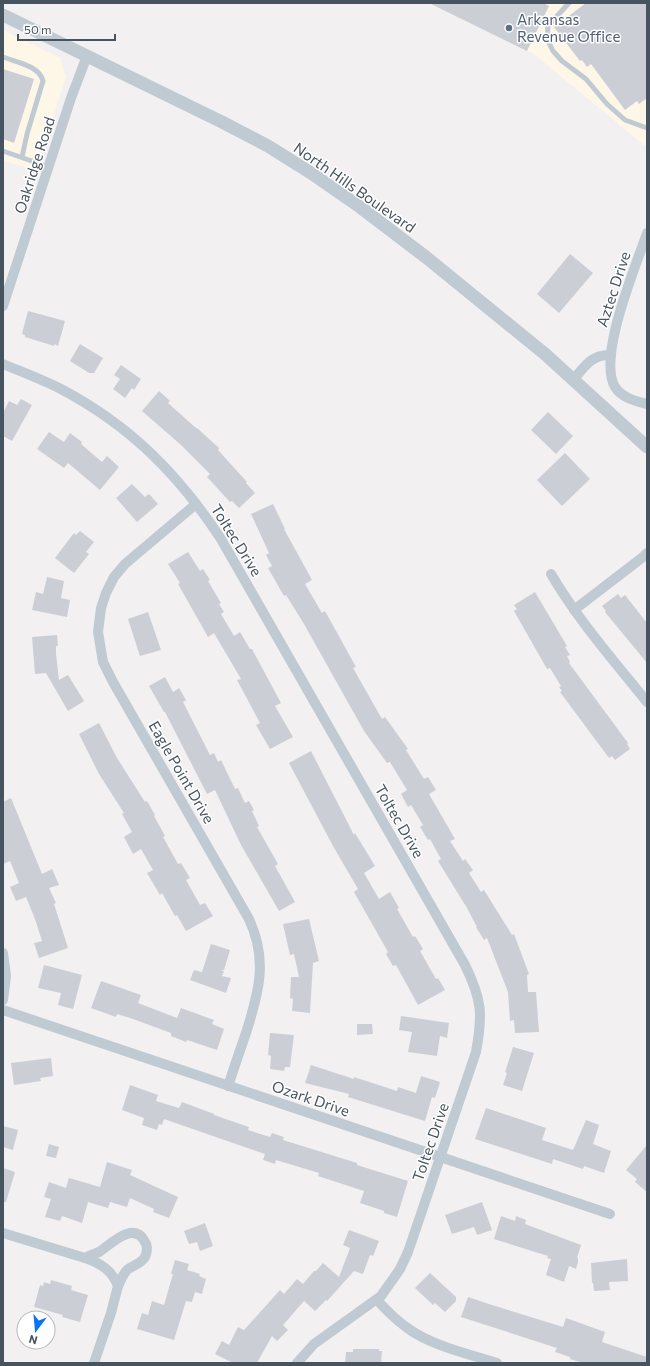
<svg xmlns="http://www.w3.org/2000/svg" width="650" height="1366" viewBox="0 0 650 1366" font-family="Commissioner,sans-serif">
<rect width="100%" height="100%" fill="#f2f0f0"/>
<g fill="#fef7e8">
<polygon points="429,3 647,3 647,145 644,145 534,54"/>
<polygon points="3,30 60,58 66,77 36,170 3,161"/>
</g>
<g fill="#cbcfd5">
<polygon points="429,3 543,3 549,6 527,51"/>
<polygon points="586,3 647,3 647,98 639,104 637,101 625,110 591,64 587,67 582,60 580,61 554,27"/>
<polygon points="3,69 34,79 14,143 3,139"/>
<polygon points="570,254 593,273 559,313 537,294"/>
<polygon points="28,311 65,321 58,346 54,344 54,346 25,337 25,335 22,334"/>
<polygon points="80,344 103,358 94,373 89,373 70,361"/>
<polygon points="121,365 141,379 134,390 132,388 125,398 113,389 120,379 114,375"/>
<polygon points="159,391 170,401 168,403 196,428 197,428 219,448 218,450 247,482 246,483 255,493 239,508 232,501 230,502 207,477 210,474 181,445 142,411"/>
<polygon points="21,399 32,405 12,441 3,436 3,413 9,401 17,405"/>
<polygon points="548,412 573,436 556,454 531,430"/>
<polygon points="49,432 64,442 70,433 82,442 81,444 102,462 107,456 119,467 100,490 68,463 64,468 37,449"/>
<polygon points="565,453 590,479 562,506 537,480"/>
<polygon points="132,484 145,497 149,494 158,504 137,522 116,498"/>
<polygon points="273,504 285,529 284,529 312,580 305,584 322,613 325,611 356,667 353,668 382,719 385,717 408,749 406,750 424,779 428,777 436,790 429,794 455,839 450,841 463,861 465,859 473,870 469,873 481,892 484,890 512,935 514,934 529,974 527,975 528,992 536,992 539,1032 515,1033 514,1020 510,1021 508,992 487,938 484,940 476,927 477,927 467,908 438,861 441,859 430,839 428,840 420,827 423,825 411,805 408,807 401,794 407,790 390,762 387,763 364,731 304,624 286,595 284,596 268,568 272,566 266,555 269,553 251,514"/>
<polygon points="80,531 94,542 86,552 89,554 74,573 55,558 74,533 76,535"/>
<polygon points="188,552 200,571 203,569 210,580 208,581 221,603 219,604 224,612 221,614 234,636 240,632 250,649 252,649 281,703 275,706 293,737 270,749 256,725 260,723 237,680 241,679 214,633 208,637 178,584 180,583 168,564"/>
<polygon points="47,577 64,581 61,598 70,600 67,617 32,610 36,592 43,594"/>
<polygon points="535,592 567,646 565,647 570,655 567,656 570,662 569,663 628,743 627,744 630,749 615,760 612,756 609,758 560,692 562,691 559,687 561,686 550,668 547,669 514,611 517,609 514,605"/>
<polygon points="618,594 621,598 625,595 647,623 647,663 605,612 606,611 602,606"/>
<polygon points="148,612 161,650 140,656 128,619"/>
<polygon points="57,635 58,646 56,646 56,654 59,680 68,675 84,701 68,711 46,673 35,674 32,637"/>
<polygon points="165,677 173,692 179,688 186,700 183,702 210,755 214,753 218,762 221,760 235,789 238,788 245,803 249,801 254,810 252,811 259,826 257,827 278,864 275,866 295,902 279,911 241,845 215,790 207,794 165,712 164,712 149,686"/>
<polygon points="99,723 117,758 145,802 147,801 155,815 154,816 165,836 163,837 178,864 181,863 190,878 186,880 200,905 205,903 213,916 186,931 177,915 175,916 162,893 160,895 147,873 153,870 141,849 133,854 124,837 132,832 122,814 124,813 99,774 79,734"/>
<polygon points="311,751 354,835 355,833 375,866 364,873 379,899 390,892 399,908 397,909 413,937 415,936 423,949 420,951 436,979 438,978 445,990 418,1005 396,965 393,966 386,954 388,952 354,892 358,889 333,846 289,763"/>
<polygon points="11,798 42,874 52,869 59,885 49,888 56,903 54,904 68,948 39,958 34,943 42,941 35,919 26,897 16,901 10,887 19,883 10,861 3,864 3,802"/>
<polygon points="309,919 319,961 313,963 310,1013 292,1011 293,999 290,998 291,977 299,977 294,954 290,955 283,924"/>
<polygon points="211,944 230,950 224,970 220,971 224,971 222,976 231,978 226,993 190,980 194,970 202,972"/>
<polygon points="44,965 82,975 73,1009 58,1005 61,993 38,988"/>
<polygon points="101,981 141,995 138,1003 177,1018 181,1008 214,1020 212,1024 224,1029 217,1050 187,1040 186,1042 171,1036 171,1033 133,1019 117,1014 116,1017 91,1008"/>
<polygon points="401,1016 449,1023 447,1038 440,1036 437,1056 408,1052 412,1032 399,1030"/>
<polygon points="357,1024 372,1024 373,1034 357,1035"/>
<polygon points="270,1033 294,1035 290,1067 285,1067 284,1071 270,1069 271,1056 268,1055"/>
<polygon points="513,1047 534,1053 522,1091 503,1085 507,1073 505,1072"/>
<polygon points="51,1058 53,1076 40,1078 41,1081 14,1085 11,1063"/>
<polygon points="311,1065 354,1079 354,1077 397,1091 398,1087 416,1093 421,1076 440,1082 435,1098 432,1097 425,1121 348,1097 349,1094 305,1083"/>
<polygon points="130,1085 158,1095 156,1101 179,1108 182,1102 214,1114 214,1115 249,1127 248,1130 270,1137 272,1133 284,1137 283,1140 357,1163 357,1165 408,1181 397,1217 384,1213 384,1211 360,1203 364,1191 318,1176 319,1173 276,1160 275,1164 263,1160 265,1154 164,1119 162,1125 159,1124 157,1130 142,1125 144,1118 122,1110"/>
<polygon points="486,1108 546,1128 542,1140 573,1150 586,1120 599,1125 593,1144 611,1151 604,1173 584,1166 583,1169 553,1159 552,1164 475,1139"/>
<polygon points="3,1126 18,1130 13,1150 3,1147"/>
<polygon points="49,1144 59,1147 56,1158 46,1156"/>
<polygon points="647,1145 647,1192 635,1182 637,1179 626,1170"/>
<polygon points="107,1162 132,1170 130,1175 178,1197 169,1218 153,1212 154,1209 130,1198 127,1207 110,1202 108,1208 88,1202 82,1223 62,1216 60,1221 45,1217 51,1199 44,1197 49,1182 66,1188 69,1178 100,1187"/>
<polygon points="3,1168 15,1172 6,1202 3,1202"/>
<polygon points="482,1202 492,1230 477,1235 474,1227 452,1234 445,1215"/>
<polygon points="501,1216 515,1221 516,1216 526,1220 525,1224 581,1245 577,1258 578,1258 578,1262 576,1269 569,1266 564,1282 546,1275 551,1259 547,1258 548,1256 494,1239"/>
<polygon points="205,1223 213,1246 200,1251 197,1242 189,1244 184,1231"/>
<polygon points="349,1230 379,1241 373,1256 370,1255 363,1274 354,1271 327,1301 326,1300 315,1311 304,1301 283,1325 288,1330 277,1341 272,1336 257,1363 233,1363 215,1354 222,1341 229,1345 238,1327 244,1330 280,1290 284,1294 297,1279 303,1284 314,1271 316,1271 323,1263 339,1277 350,1248 343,1245"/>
<polygon points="627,1259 628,1281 609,1282 610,1290 594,1291 593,1283 592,1283 591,1263"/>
<polygon points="175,1260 189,1264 187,1270 200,1274 199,1276 206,1279 202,1294 195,1292 192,1302 186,1301 174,1340 137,1329 142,1313 148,1315 152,1301 164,1305 173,1274 171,1274"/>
<polygon points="430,1273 456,1297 456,1301 445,1312 435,1303 433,1305 415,1288"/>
<polygon points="51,1280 72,1286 71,1290 88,1295 80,1322 62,1317 63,1315 34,1307 40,1285 43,1286 44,1282 50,1284"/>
<polygon points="468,1297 492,1305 563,1327 566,1318 605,1332 602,1342 647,1357 647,1363 583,1363 570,1359 570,1357 555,1352 557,1348 461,1317"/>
<polygon points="353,1349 379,1349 379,1351 382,1351 381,1363 345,1363 346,1352 353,1352"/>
</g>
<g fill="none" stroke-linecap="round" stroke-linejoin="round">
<g stroke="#bfcad3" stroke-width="5">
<polyline points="569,3 548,26 547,39 553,51 562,61 586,79 607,104 625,120 647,128"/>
<path d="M 3,57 C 16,62 40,66 43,81 L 27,134 L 22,157"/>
<polyline points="3,151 49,167"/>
</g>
<g stroke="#bfcad3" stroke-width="10">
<path d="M 647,233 C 636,266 597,357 615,387 C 622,398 636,401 647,404"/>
<polyline points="3,306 71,98 87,56"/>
<path d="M 3,364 C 22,372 43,380 61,389 C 131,426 179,475 221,539 L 465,965 C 482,1000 483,1014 476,1052 L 408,1252 L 400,1269 L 381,1296 L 314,1344 L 297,1363"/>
<path d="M 574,379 C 585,366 592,354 611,355"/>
<path d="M 196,504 L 125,564 L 114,577 L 106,593 L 101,608 L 98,632 L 103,662 L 113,682 L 249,919 C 268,960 259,992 246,1033 C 240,1050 234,1068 228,1086"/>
<path d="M 551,574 C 578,620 614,661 647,702"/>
<polyline points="574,610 643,557 647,553"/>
<polyline points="3,953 6,976 3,1000"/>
<polyline points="3,1010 610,1214"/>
<path d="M 3,1233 L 85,1258 C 89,1256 94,1254 99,1252 C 111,1244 134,1220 145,1242 C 148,1246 147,1253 145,1257 C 141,1264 133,1265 127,1270 C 123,1274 121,1280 118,1286"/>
<path d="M 85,1258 C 100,1263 112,1270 118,1286 L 111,1313 L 94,1363"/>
<path d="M 377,1300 C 386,1310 395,1319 406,1327 C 429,1345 469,1354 497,1363"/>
</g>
<polyline stroke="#bfcad3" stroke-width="13" points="3,15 222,122 268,146 311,173 360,207 427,258 545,354 647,447"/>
</g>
<circle fill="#5c6f8a" stroke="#fff" stroke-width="1.5" cx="509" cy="28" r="4"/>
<g text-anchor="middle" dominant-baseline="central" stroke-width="3" stroke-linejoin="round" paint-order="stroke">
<g font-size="15" fill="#4e5e75" stroke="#fff" text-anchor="start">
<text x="517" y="19">Arkansas<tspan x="517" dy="17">Revenue Office</tspan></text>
</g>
<g font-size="15" fill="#46545f" stroke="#fff">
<text transform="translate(34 165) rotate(-72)">Oakridge Road</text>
<text transform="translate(355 187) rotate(35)">North Hills Boulevard</text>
<text transform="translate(613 289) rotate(-72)">Aztec Drive</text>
<text transform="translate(237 540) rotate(58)">Toltec Drive</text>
<text transform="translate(182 772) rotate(60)">Eagle Point Drive</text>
<text transform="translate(400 821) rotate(60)">Toltec Drive</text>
<text transform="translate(311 1098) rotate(19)">Ozark Drive</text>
<text transform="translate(430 1142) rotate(-71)">Toltec Drive</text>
</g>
</g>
<rect width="650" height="1366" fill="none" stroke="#46545f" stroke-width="8"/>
<g transform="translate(36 1330) rotate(196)"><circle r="19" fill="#ffffff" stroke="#b5bbbf"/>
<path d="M0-3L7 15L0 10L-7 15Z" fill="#0873f4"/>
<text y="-6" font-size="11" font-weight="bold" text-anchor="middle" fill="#46545f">N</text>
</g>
<path d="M18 34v6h97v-6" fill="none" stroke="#46545f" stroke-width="2"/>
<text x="24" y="34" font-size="12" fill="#46545f" stroke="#ffffff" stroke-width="3" paint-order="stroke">50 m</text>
</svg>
